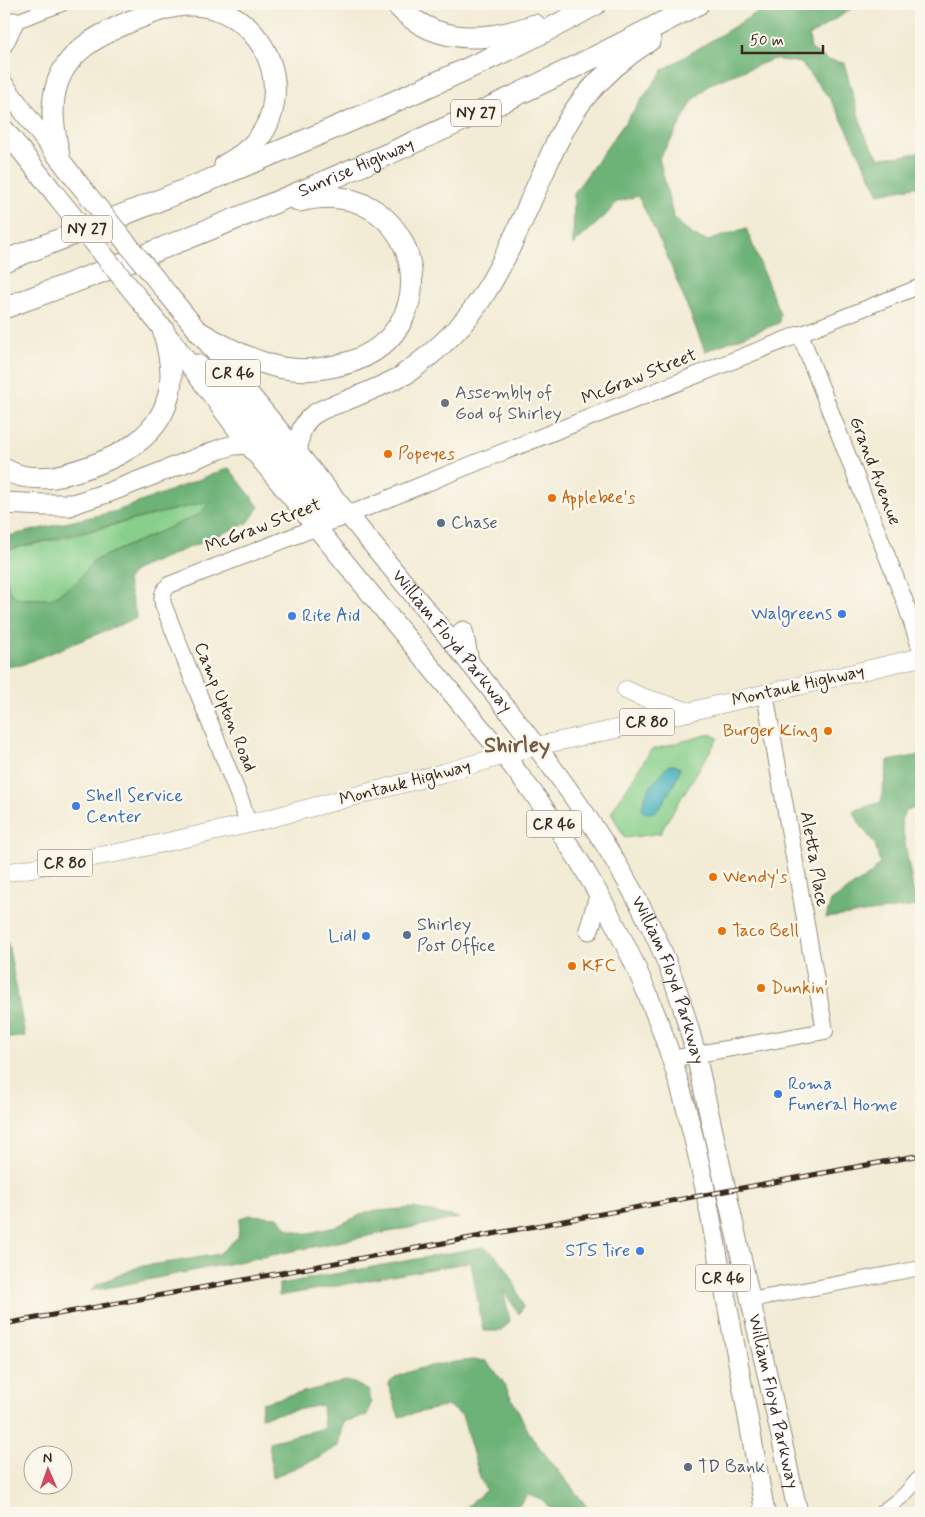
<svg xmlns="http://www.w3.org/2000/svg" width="925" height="1517" viewBox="0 0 925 1517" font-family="Mynerve,sans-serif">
<rect width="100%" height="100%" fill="#fbf7ec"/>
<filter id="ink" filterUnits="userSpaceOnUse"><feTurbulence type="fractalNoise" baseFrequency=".02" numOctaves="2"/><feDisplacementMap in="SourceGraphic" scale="10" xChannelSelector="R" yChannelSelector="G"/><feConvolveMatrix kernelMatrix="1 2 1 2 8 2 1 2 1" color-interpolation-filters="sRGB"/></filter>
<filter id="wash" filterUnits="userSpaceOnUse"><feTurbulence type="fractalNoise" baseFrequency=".0096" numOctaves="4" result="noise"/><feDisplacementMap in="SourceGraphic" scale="20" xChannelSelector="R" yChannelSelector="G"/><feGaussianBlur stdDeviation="1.12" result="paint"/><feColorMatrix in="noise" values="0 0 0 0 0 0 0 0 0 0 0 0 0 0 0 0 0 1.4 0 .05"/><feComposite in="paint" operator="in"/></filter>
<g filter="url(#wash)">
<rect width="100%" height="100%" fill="#f2ebd5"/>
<g fill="#87cf8b" stroke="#617c54">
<polygon points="212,500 200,514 93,561 77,582 51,599 17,599 8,588 7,579 4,575 4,552 15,548 63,538"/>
<polygon points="710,734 718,738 664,826 661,833 625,838 611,813 651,750"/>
</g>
<g fill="#6db277" stroke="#546e4a">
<polygon points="771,4 859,4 809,36 811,49 828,60 844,63 864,134 879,158 902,156 921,152 921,191 918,186 879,194 847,129 830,99 801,63 774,59 710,84 692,102 674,135 659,158 673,216 693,236 708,241 746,228 780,314 779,323 705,351 665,251 638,196 617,202 605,216 573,245 574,193 663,70"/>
<polygon points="229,468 259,507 248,523 135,570 127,581 137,618 21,665 4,667 4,575 7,579 8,588 17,599 51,599 77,582 93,561 200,514 211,501 15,548 4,552 4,537 117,511"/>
<polygon points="921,755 921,807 906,810 901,820 916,906 826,918 831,901 871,874 880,863 875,844 861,826 853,811 881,802 888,761"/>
<polygon points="8,943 25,1036 4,1039 4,944"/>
<polygon points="414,1208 459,1218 91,1291 96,1285 141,1266 172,1262 219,1254 238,1237 240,1218 250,1215 278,1217 288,1229 305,1234 335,1227 366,1212"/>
<path d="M 483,1247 C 506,1258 515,1284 523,1306 L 519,1314 L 503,1290 L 510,1321 L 501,1331 L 483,1331 L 471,1262 L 279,1296 L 279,1284 Z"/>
<path d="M 472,1360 L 486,1361 L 502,1380 L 532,1438 L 592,1513 L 555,1513 L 542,1500 L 528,1495 L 511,1513 L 460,1513 L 486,1490 L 480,1478 L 462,1415 L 447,1406 L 399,1417 L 388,1384 C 404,1367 449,1363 472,1360 Z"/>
<polygon points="346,1381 354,1383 369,1391 371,1402 367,1415 343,1422 338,1446 321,1457 273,1477 269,1442 324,1428 322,1405 261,1417 262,1403"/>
</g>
<path fill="#3faebc" stroke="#3d6c6d" d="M 669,765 L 675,765 L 680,768 C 677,780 674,784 668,794 C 662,804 657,818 642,811 C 642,792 657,779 669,765 Z"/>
</g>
<g filter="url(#ink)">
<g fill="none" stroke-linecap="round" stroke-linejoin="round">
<g stroke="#968a7a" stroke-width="16">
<g id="tertiary">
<polyline points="6,25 62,4"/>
<polyline points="800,334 921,286"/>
<polyline points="750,1300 921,1268"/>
<polyline points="881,1513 904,1495 921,1476"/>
</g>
</g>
<g stroke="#968a7a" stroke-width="18">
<g id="secondary">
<path d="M 248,824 L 242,804 L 163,604 C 161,596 163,591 169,585 L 368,507 L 478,462 L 800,334 L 905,602 L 921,650"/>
<polyline points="671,1059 825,1031 765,694"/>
</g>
</g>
<g stroke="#968a7a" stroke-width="19">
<g id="primary">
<polyline points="626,690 639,696 690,712"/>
<polyline points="4,873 127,851 248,824 443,773 536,746 603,732 921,657"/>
</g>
</g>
<g stroke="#968a7a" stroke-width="21">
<g id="trunk">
<polyline points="4,43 14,22"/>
<polyline points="4,85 38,131 79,184"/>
<polyline points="5,130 55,194"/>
<path id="s1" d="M 167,293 C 250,395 334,497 417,599 C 502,703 592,805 651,927 C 671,967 685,1011 696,1055 L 798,1513"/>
<path d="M 142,303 L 178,349 L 248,444 L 479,726 C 571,830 643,956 681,1090 C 697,1144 708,1201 718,1257 C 735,1342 750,1428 765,1513"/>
<polyline points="197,364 220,382 322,509 329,515 338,518"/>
<path d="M 298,453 C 298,439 301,424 313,415 C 322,408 334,405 345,401 C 365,393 385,385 405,374"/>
<polyline points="70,505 110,492 220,449 234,445 248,444"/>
<polyline points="463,631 469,661"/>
<polyline points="589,930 599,896"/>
</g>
</g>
<g stroke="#968a7a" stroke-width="23">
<g id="motorway">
<path d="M 396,4 C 434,46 486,42 535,25"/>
<polyline points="4,135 13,141"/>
<path d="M 59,156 C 54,131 49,106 58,81 C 69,52 94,38 122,25 C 143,16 167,5 191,5 C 240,5 279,49 274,98 C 272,129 252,151 225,165"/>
<path d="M 4,261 C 140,209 276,155 409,95 C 472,67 536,38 596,4"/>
<path id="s2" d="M 4,308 C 241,222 475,122 698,4"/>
<path d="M 199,332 C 220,344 241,356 264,363 C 286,371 312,371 335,366 C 458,342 423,170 299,201"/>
<path d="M 405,374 C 436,352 464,327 484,294 C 509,255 525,212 544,171 C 555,145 567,119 584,98 C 603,75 625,56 650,40"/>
<path d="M 4,469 C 19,478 37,479 54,477 C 108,464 171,440 171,375 C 171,359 167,344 163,329"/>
<polyline points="4,503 44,505 70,505"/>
</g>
</g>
<use href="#tertiary" stroke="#fff" stroke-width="14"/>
<use href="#secondary" stroke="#fff" stroke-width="16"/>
<use href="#primary" stroke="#fff" stroke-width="18"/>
<use href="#trunk" stroke="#fff" stroke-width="19"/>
<use href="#motorway" stroke="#fff" stroke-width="21"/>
<g stroke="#3b2a1e" stroke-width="5">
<polyline id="rail" points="4,1324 921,1155"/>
</g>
<use href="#rail" stroke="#fbf7ec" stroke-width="3" stroke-dasharray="9" stroke-linecap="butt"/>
<g stroke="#968a7a" stroke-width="21" stroke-linecap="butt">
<g id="trunk-bridge">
<polyline points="79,184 167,293"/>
<polyline points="55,194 142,303"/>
</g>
</g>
<use href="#trunk-bridge" stroke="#fff" stroke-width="19"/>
</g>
</g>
<circle fill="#6b7280" stroke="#fbf7ec" stroke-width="2" cx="445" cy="403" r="5"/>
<g fill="#e8710a" stroke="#fbf7ec" stroke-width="2">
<circle cx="388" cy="454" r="5"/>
<circle cx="552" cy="498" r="5"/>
<circle cx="828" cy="731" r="5"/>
<circle cx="713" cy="877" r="5"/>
<circle cx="722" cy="931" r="5"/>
<circle cx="572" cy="966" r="5"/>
<circle cx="761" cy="988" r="5"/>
</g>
<g fill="#5c6f8a" stroke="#fbf7ec" stroke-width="2">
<circle cx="441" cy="523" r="5"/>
<circle cx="407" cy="935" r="5"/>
<circle cx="688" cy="1467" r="5"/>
</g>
<g fill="#3f7fe0" stroke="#fbf7ec" stroke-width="2">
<circle cx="842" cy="614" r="5"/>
<circle cx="292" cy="616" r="5"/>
<circle cx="76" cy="806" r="5"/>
<circle cx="366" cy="936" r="5"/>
<circle cx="778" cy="1094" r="5"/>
<circle cx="640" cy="1251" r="5"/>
</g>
<g text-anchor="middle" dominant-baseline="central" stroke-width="5" stroke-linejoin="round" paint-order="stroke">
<g fill="#fbf7ec" stroke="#75685c" stroke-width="1">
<rect x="451" y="99.5" width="50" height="27" rx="4"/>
<rect x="62" y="215.5" width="50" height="27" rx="4"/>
<rect x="205.5" y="359.5" width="55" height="27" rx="4"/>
<rect x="619.5" y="708.5" width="55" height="27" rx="4"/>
<rect x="526.5" y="810.5" width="55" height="27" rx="4"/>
<rect x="37.5" y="849.5" width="55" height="27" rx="4"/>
<rect x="695.5" y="1264.5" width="55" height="27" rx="4"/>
</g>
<g font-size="16" font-weight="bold" fill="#3b2a1e">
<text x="476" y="113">NY 27</text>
<text x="87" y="229">NY 27</text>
<text x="233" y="373">CR 46</text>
<text x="647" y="722">CR 80</text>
<text x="554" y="824">CR 46</text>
<text x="65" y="863">CR 80</text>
<text x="723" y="1278">CR 46</text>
</g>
<g font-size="18" fill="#3b2a1e" stroke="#fbf7ec">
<text stroke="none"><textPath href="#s2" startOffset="379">Sunrise Highway</textPath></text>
<text transform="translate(639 377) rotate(-22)">McGraw Street</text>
<text transform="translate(875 471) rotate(69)">Grand Avenue</text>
<text transform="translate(263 526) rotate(-21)">McGraw Street</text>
<text stroke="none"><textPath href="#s1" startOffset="450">William Floyd Parkway</textPath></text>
<text transform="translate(798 686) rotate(-13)">Montauk Highway</text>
<text transform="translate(225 707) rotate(68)">Camp Upton Road</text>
<text transform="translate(405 783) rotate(-15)">Montauk Highway</text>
<text transform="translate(814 859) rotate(80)">Aletta Place</text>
<text stroke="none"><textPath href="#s1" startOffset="855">William Floyd Parkway</textPath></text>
<text stroke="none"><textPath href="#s1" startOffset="1290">William Floyd Parkway</textPath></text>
</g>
<g font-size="18" fill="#5b616d" stroke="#fbf7ec" text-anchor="start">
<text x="455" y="393">Assembly of<tspan x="455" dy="21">God of Shirley</tspan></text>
</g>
<g font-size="18" fill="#c56008" stroke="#fbf7ec" text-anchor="start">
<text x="398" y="454">Popeyes</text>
<text x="562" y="498">Applebee's</text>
<text x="818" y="731" text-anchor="end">Burger King</text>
<text x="723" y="877">Wendy's</text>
<text x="732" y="931">Taco Bell</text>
<text x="582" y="966">KFC</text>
<text x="771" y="988">Dunkin'</text>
</g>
<g font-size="18" fill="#4e5e75" stroke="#fbf7ec" text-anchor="start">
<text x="451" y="523">Chase</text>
<text x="417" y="925">Shirley<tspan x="417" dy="21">Post Office</tspan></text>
<text x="698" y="1467">TD Bank</text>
</g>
<g font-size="18" fill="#366cbe" stroke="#fbf7ec" text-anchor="end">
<text x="832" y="614">Walgreens</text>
<text x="302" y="616" text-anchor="start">Rite Aid</text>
<text x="86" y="796" text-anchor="start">Shell Service<tspan x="86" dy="21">Center</tspan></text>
<text x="356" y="936">Lidl</text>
<text x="788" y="1084" text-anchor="start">Roma<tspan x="788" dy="21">Funeral Home</tspan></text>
<text x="630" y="1251">STS Tire</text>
</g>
<g font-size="22" font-weight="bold" fill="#765944" stroke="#fbf7ec">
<text x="517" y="746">Shirley</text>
</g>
</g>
<rect width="925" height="1517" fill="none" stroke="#fbf7ec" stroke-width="20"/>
<g transform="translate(48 1470) rotate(358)"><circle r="24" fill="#fbf7ec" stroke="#aea59a"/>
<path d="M0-4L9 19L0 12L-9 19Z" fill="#d1495b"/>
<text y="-8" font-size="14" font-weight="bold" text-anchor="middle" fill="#3b2a1e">N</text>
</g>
<path d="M742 45v8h81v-8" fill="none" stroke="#3b2a1e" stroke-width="2.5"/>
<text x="750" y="45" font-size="15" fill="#3b2a1e" stroke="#fbf7ec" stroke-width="4" paint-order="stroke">50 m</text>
</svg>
